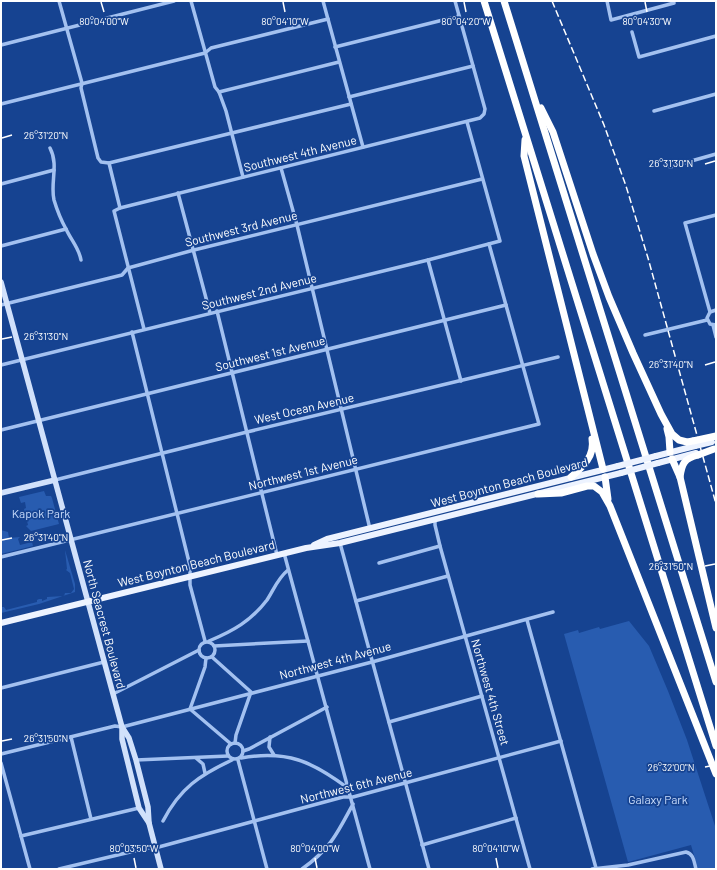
<svg xmlns="http://www.w3.org/2000/svg" width="717" height="870" viewBox="0 0 717 870" font-family="Barlow,sans-serif">
<rect width="100%" height="100%" fill="#164391"/>
<g fill="#285cb0">
<polygon points="44,491 46,496 51,496 52,498 59,524 31,531 26,526 28,525 24,509 26,508 25,502 21,503 19,497"/>
<polygon points="1,530 8,532 9,538 20,537 18,539 20,545 32,542 33,546 1,554"/>
<polygon points="65,550 75,584 75,592 39,604 1,613 1,607 4,607 6,610 37,602 37,600 39,599 42,599 42,601 47,599 47,597 64,596 65,593 71,593 74,589 70,573 66,570 67,569"/>
<polygon points="629,621 649,646 668,691 687,740 716,829 716,869 698,869 691,845 628,862 564,634 578,630 579,633 599,627 600,629"/>
</g>
<g fill="none" stroke-linecap="round" stroke-linejoin="round">
<g stroke="#a3c1f0" stroke-width="3.5">
<polyline points="59,1 82,83 81,88 98,158 101,162 109,163 120,208 114,211 144,329"/>
<polyline points="191,1 215,87 219,92 226,111 243,177"/>
<polyline points="323,1 363,147"/>
<polyline points="607,1 611,20 674,3 673,1"/>
<polyline points="632,32 639,57 716,36"/>
<polyline points="1,45 174,1"/>
<polyline points="335,47 459,16"/>
<polyline points="219,92 339,62"/>
<polyline points="349,97 473,66"/>
<polyline points="1,104 205,53 211,48 328,19"/>
<polyline points="654,111 716,94"/>
<path d="M 50,148 C 59,165 50,183 54,200 C 57,210 61,220 66,229 C 71,240 79,248 81,260"/>
<polyline points="109,163 351,104"/>
<polyline points="670,167 716,154"/>
<polyline points="281,168 297,225 370,529"/>
<polyline points="1,184 54,170"/>
<polyline points="178,193 210,313"/>
<polyline points="120,208 480,118 484,114 485,109 455,1"/>
<polyline points="1,246 66,229"/>
<polyline points="428,260 461,381"/>
<polyline points="1,305 122,275 128,268 194,250 482,179"/>
<polyline points="716,310 710,312 707,318 710,324 716,325"/>
<polyline points="217,311 277,555"/>
<polyline points="710,312 685,223 716,215"/>
<polyline points="713,325 716,337"/>
<polyline points="132,332 190,566 190,585 205,641"/>
<polyline points="645,335 707,320"/>
<polyline points="1,365 428,260 500,241 467,122"/>
<polyline points="1,430 506,305"/>
<polyline points="55,480 247,432 558,357"/>
<polyline points="435,520 435,525 440,546 530,869"/>
<polyline points="340,543 429,869"/>
<polyline points="284,553 370,869"/>
<polyline points="1,557 539,424 489,244"/>
<polyline points="379,563 440,546"/>
<polyline points="356,601 448,576"/>
<polyline points="527,620 596,868"/>
<path d="M 209,641 C 233,631 251,621 267,600 C 274,589 278,578 288,570"/>
<circle cx="207" cy="650" r="8"/>
<polyline points="214,646 308,641"/>
<polyline points="212,657 251,692 236,735 235,743"/>
<polyline points="206,658 205,667 190,709 231,744"/>
<polyline points="1,688 104,662"/>
<polyline points="113,694 199,650"/>
<polyline points="389,722 482,696"/>
<polyline points="71,737 91,819"/>
<polyline points="270,737 269,747 274,755"/>
<circle cx="235" cy="751" r="8"/>
<polyline points="243,751 249,749 327,707"/>
<polyline points="1,754 115,726 122,727 372,662 553,612"/>
<polyline points="196,758 203,764 205,773"/>
<path d="M 241,758 C 287,750 312,761 349,789"/>
<polyline points="136,760 228,756"/>
<polyline points="238,760 267,869"/>
<polyline points="1,763 30,869"/>
<path d="M 163,821 C 180,788 200,775 232,760"/>
<polyline points="21,836 139,808"/>
<polyline points="422,845 516,818"/>
<polyline points="59,869 147,848 155,848 343,797 353,797 561,741"/>
<path d="M 302,869 C 330,849 337,834 353,804"/>
<path d="M 592,869 L 628,865 L 686,852 C 694,854 694,862 696,869"/>
</g>
<g stroke="#d1e1fb" stroke-width="5.5">
<polyline points="1,282 122,727 122,739 139,808 149,823"/>
<polyline points="1,493 55,480"/>
<polyline points="122,727 129,738 136,760 148,807 149,823 161,869"/>
</g>
<g stroke="#edf3ff" stroke-width="6">
<polyline points="656,456 695,446"/>
<polyline points="658,463 696,453"/>
<polyline points="314,545 327,539 618,466"/>
<polyline points="1,623 306,548 340,543 621,473"/>
</g>
<g stroke="#fff" stroke-width="7">
<polyline points="484,1 716,746"/>
<polyline points="504,1 716,682"/>
<polyline points="541,108 553,132 593,254 609,297 633,353 661,414 672,434 679,440 687,442 693,441"/>
<polyline points="525,140 524,156 603,469"/>
<polyline points="667,429 669,437 670,452"/>
<polyline points="672,459 680,477 716,628"/>
<path d="M 571,477 C 583,467 595,456 592,439"/>
<polyline points="605,477 608,499"/>
<path d="M 680,477 C 682,463 684,459 698,455"/>
<polyline points="538,494 561,493 587,486 594,486 602,492 610,506 716,774"/>
</g>
<polyline stroke="#fff" stroke-width="1.5" stroke-dasharray="7 3" stroke-linecap="butt" points="552,1 604,125 626,186 648,258 716,504"/>
<g stroke="#edf3ff" stroke-width="6">
<polyline points="695,446 712,442"/>
<polyline points="618,466 656,456"/>
<polyline points="621,473 658,463"/>
</g>
<g stroke="#fff" stroke-width="7">
<polyline points="693,441 716,436"/>
<polyline points="698,455 714,449"/>
</g>
</g>
<path fill="none" stroke="#fff" stroke-width="1.5" d="M 101,2 L 104,12M 283,2 L 285,12M 464,2 L 466,12M 645,2 L 647,12M 2,138 L 12,135M 705,164 L 715,161M 2,339 L 12,337M 705,365 L 715,362M 2,540 L 12,538M 705,566 L 715,564M 2,741 L 12,739M 705,767 L 715,765M 134,858 L 136,868M 315,858 L 317,868M 496,858 L 498,868"/>
<g text-anchor="middle" dominant-baseline="central" stroke-width="3.5" stroke-linejoin="round" paint-order="stroke">
<g font-size="12" fill="#fff" stroke="#164391">
<text transform="translate(300 153) rotate(-14)">Southwest 4th Avenue</text>
<text transform="translate(241 228) rotate(-14)">Southwest 3rd Avenue</text>
<text transform="translate(259 291) rotate(-14)">Southwest 2nd Avenue</text>
<text transform="translate(270 353) rotate(-14)">Southwest 1st Avenue</text>
<text transform="translate(304 408) rotate(-13)">West Ocean Avenue</text>
<text transform="translate(303 472) rotate(-14)">Northwest 1st Avenue</text>
<text transform="translate(509 482) rotate(-15)">West Boynton Beach Boulevard</text>
<text transform="translate(196 563) rotate(-14)">West Boynton Beach Boulevard</text>
<text transform="translate(105 624) rotate(75)">North Seacrest Boulevard</text>
<text transform="translate(335 660) rotate(-15)">Northwest 4th Avenue</text>
<text transform="translate(491 692) rotate(74)">Northwest 4th Street</text>
<text transform="translate(356 785) rotate(-14)">Northwest 6th Avenue</text>
</g>
<g font-size="12" fill="#caddfc" stroke="#164391">
<text x="41" y="513">Kapok Park</text>
<text x="658" y="799">Galaxy Park</text>
</g>
</g>
<g font-size="10" text-anchor="middle" fill="#fff" stroke="#164391" stroke-width="3.5" stroke-linejoin="round" paint-order="stroke">
<text x="104" y="25">80°04'00"W</text>
<text x="285" y="25">80°04'10"W</text>
<text x="466" y="25">80°04'20"W</text>
<text x="647" y="25">80°04'30"W</text>
<text x="46" y="139">26°31'20"N</text>
<text x="671" y="167">26°31'30"N</text>
<text x="46" y="340">26°31'30"N</text>
<text x="671" y="368">26°31'40"N</text>
<text x="46" y="541">26°31'40"N</text>
<text x="671" y="570">26°31'50"N</text>
<text x="46" y="742">26°31'50"N</text>
<text x="671" y="771">26°32'00"N</text>
<text x="134" y="852">80°03'50"W</text>
<text x="315" y="852">80°04'00"W</text>
<text x="496" y="852">80°04'10"W</text>
</g>
<rect width="717" height="870" fill="none" stroke="#ffffff" stroke-width="4"/>
</svg>
